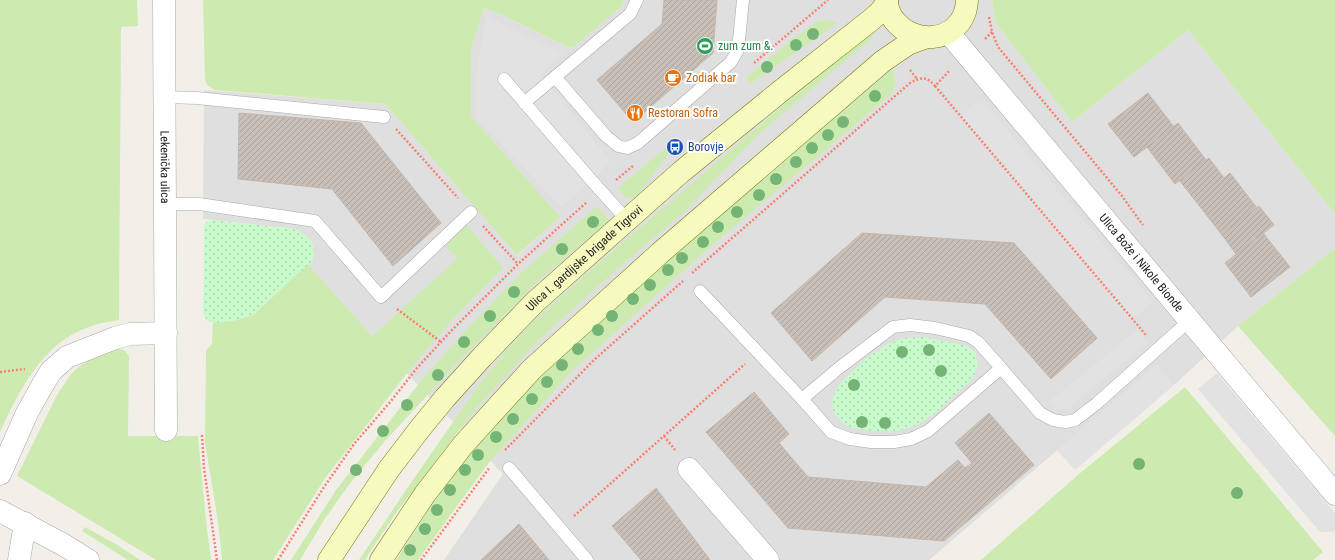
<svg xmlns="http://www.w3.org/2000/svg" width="1335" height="560" viewBox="0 0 1335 560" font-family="'Roboto Condensed',sans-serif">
<defs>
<pattern id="park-dots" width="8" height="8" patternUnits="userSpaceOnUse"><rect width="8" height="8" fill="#c8facc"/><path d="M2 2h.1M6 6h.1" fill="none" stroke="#acd6af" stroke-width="1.8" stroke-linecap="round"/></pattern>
<pattern id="building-hatch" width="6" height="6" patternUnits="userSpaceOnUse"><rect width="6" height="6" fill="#c7bfb8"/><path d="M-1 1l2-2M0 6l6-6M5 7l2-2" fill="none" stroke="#aba49e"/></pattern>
</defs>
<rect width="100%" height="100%" fill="#f2efe9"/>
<polygon fill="#e0dfdf" points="624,0 992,0 995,22 1072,122 1188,30 1335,214 1335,248 1238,326 1173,386 1157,365 929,560 444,560 503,474 372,337 308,264 313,260 295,229 203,219 204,90 385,104 518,255 559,217 471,116 471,50 484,8 500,14 570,48 575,46 620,8"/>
<g fill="#cdebb0">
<path d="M 0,0 L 137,0 L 138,26 L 121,27 L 119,320 C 109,322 98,323 89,327 C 43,342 19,391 0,432 Z"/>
<path d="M 203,0 L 624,0 L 620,8 L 575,46 L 570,48 L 500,14 L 484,8 L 471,50 L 471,116 L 560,217 L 517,255 L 385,104 L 215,90 C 209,87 206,85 205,79 Z"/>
<polygon points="992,0 1335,0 1335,214 1188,30 1072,122 995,22"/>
<polygon points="826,20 838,23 750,84 746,78 790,41 818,21"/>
<polygon points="869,32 873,37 758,135 685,211 614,272 556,324 533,346 474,411 396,513 375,544 365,560 359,560 408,487 478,386 502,356 531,324 600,262"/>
<path d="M 893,69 C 895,81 897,87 889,96 L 709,248 L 571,372 L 487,465 L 418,560 L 396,560 L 462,459 L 546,364 L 745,193 Z"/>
<path d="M 668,146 L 673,148 L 638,194 C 628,202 624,198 618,188 Z"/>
<polygon points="597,206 609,220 538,281 460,360 385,441 348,486 324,520 300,560 291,560 336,490 420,382 467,329 521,273"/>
<polygon points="467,225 503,268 454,318 408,372 326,477 273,560 222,560 218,521 205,443 206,352 207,349 212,344 213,322 232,321 253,315 308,264 372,336 458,258 445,246"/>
<polygon points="1335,248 1335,436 1238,326"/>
<polygon points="119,349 124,350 129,356 128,436 198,436 206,521 211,560 156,560 17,476 57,395 71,374 81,365 101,354"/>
<polygon points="1185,387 1323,552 1313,560 981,560 1079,474"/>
<polygon points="85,527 119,546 140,560 128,560 82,531"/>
</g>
<g fill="url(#park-dots)">
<path d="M 211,220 L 295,229 C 310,236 316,243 313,260 L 253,315 L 232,321 L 216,323 L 207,321 L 203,313 L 204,226 L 207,221 Z"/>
<polygon points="925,337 967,346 975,352 978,364 973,378 932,416 914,426 898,431 874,431 854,429 843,423 834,413 832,400 837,387 864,360 889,343 905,338"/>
</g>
<g fill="#e2e2e2">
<polygon points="486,16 563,53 541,75 610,161 592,181 561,207 476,117 476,80"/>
<polygon points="981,99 1153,302 1131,321 959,117"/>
<polygon points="1136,330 1148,343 1067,409 1057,411 1049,402"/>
<polygon points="1157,365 1173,386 1075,470 1057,450"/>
<polygon points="1217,373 1335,513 1335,530 1333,532 1320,532 1198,389"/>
</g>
<g fill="url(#building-hatch)" stroke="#c4b6ab">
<polygon points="664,0 717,0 713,53 633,122 597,80 662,24"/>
<polygon points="1148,93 1174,127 1134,157 1108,124"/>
<polygon points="239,113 361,123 441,223 393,266 332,189 238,179"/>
<polygon points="1178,123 1206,160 1175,184 1147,147"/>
<polygon points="1209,158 1224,178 1230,173 1257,208 1222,235 1180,181"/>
<polygon points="1259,206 1274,225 1236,254 1222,235"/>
<polygon points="862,233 1014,243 1097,338 1051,379 985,304 885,297 812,361 771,313"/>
<polygon points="1263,233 1290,267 1251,297 1225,263"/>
<polygon points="754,392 789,434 779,443 808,477 926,487 958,460 965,468 972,463 955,443 989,413 1034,465 944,541 788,528 706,432"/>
<polygon points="656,488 710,560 641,560 612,526"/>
<polygon points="519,524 549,560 481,560"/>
</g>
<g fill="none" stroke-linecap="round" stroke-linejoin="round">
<g stroke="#a9a9a9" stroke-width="13">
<g id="lane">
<polyline points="555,77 606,136 618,146 627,148 638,143 731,62 738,50 743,0"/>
<polyline points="504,79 592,181 627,220"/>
<polyline points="165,97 197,98 384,117"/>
<polyline points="524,103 630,14 637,0"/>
<polyline points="166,204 199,204 315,221 381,297 471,212"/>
<polyline points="700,291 802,399 831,432 850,439 871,442 894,442 911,439 928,431 1001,368"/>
<polyline points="802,399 839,368 893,327 910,325 935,328 969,336 978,342 994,360 1040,413 1053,420 1065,422 1075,420 1096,404 1190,320"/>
<polyline points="509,468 587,560"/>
</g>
</g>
<g stroke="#a9a9a9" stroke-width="23">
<g id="street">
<path id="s1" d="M 164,0 L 166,430"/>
<path id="s2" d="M 948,32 L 1335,494"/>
<polyline points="689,469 768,560"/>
<polyline points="0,474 27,413 42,386 51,371 67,357 115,338 130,334 166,333"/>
<polyline points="0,511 64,545 88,560"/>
<polyline points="19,560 25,523"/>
</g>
</g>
<g stroke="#707d05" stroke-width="23">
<g id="secondary">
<path d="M 887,0 C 887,7 890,15 894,20 C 913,45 954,43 965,12 C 966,8 967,4 967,0"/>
<path id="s3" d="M 329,560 L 389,469 L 422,426 L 445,398 L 482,357 L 535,302 L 681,172 L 787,86 L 871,20 L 880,12 L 887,3"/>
<polyline points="381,560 425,494 463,445 532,369 660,253 883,61 908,44 924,38"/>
</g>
</g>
<g stroke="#fa8072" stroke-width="2.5" stroke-dasharray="2 2" stroke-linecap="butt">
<polyline points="989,17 992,32 998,47 1122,196 1143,225"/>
<polyline points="985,39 992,32"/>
<polyline points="754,63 828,0"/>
<polyline points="910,70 917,79"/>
<polyline points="935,86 1146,335"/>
<polyline points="396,129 458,198"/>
<polyline points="616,180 633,166"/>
<polyline points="483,226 518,264"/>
<path d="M 692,273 L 910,83 C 920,77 927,76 935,86 L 950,70"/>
<polyline points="397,309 441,342"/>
<polyline points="0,372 25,369"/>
<polyline points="202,435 204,468 217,560"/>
<polyline points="664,436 675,450"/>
<polyline points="505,450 594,360 683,281"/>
<polyline points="574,516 745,364"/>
<polyline points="278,560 324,487 354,444 391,401 417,368 451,331 518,264 587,202"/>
<polyline points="421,560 490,467"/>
</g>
<use href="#lane" stroke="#fff" stroke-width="12"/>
<use href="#street" stroke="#fff" stroke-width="22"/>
<use href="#secondary" stroke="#f7fabf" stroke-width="22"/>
</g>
<g fill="#74b475">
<circle cx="813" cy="34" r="6"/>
<circle cx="796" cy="45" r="6"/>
<circle cx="767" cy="67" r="6"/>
<circle cx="875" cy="96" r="6"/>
<circle cx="843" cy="122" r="6"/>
<circle cx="828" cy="135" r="6"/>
<circle cx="812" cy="148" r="6"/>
<circle cx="796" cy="162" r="6"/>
<circle cx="776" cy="179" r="6"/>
<circle cx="759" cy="195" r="6"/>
<circle cx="737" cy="212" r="6"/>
<circle cx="593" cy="222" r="6"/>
<circle cx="718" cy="227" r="6"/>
<circle cx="703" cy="242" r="6"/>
<circle cx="562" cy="249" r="6"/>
<circle cx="682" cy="258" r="6"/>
<circle cx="668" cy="270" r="6"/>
<circle cx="650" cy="285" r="6"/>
<circle cx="514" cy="292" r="6"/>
<circle cx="633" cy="299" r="6"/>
<circle cx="490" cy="316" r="6"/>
<circle cx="612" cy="316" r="6"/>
<circle cx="598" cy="330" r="6"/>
<circle cx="464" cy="342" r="6"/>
<circle cx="578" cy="349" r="6"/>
<circle cx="929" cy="350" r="6"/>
<circle cx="902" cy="352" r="6"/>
<circle cx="562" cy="365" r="6"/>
<circle cx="941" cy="371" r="6"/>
<circle cx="438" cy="375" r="6"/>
<circle cx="547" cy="382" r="6"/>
<circle cx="854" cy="385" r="6"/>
<circle cx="532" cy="399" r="6"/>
<circle cx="407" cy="405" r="6"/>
<circle cx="513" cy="419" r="6"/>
<circle cx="862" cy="422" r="6"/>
<circle cx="885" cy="423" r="6"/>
<circle cx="383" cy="431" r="6"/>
<circle cx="496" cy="437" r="6"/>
<circle cx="478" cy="455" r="6"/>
<circle cx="1139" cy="464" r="6"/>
<circle cx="356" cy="470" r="6"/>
<circle cx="465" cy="470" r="6"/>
<circle cx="450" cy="490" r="6"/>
<circle cx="1237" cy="493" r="6"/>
<circle cx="437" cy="510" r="6"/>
<circle cx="425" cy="529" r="6"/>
<circle cx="410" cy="550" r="6"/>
</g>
<defs>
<g id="stadium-disc" transform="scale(0.9)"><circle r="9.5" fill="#2e9e5b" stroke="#fff"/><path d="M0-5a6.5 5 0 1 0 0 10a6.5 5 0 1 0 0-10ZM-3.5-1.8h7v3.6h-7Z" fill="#fff"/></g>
<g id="cafe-disc" transform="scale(0.9)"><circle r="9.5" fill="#e8710a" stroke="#fff"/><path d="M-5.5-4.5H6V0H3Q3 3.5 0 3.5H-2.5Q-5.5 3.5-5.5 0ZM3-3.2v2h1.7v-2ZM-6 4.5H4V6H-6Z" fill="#fff"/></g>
<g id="restaurant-disc" transform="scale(0.9)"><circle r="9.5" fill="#e8710a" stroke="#fff"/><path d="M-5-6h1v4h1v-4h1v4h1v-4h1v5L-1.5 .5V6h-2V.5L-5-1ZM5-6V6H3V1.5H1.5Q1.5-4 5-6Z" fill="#fff"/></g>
<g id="bus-disc" transform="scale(0.9)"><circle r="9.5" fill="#1a4fb4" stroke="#fff"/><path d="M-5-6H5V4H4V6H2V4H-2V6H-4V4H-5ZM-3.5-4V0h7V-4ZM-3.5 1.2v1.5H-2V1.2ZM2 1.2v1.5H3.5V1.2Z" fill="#fff"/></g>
</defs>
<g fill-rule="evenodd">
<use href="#stadium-disc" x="705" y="46"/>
<use href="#cafe-disc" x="673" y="78"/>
<use href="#restaurant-disc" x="635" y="113"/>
<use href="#bus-disc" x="675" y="147"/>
</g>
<g text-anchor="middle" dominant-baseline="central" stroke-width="4" stroke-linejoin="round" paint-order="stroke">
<g font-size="12" fill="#27864d" stroke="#fff" text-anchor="start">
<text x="718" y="46">zum zum &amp;.</text>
</g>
<g font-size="12" fill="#c56008" stroke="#fff" text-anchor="start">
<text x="686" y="78">Zodiak bar</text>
<text x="648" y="113">Restoran Sofra</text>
</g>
<g font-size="12" fill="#164399" stroke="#fff" text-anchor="start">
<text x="688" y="147">Borovje</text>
</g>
<g font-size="12" fill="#222" stroke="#fff">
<text stroke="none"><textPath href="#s1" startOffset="167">Lekenička ulica</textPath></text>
<text stroke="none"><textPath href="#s3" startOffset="397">Ulica I. gardijske brigade Tigrovi</textPath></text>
<text stroke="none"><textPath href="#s2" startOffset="301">Ulica Bože i Nikole Bionde</textPath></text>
</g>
</g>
</svg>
